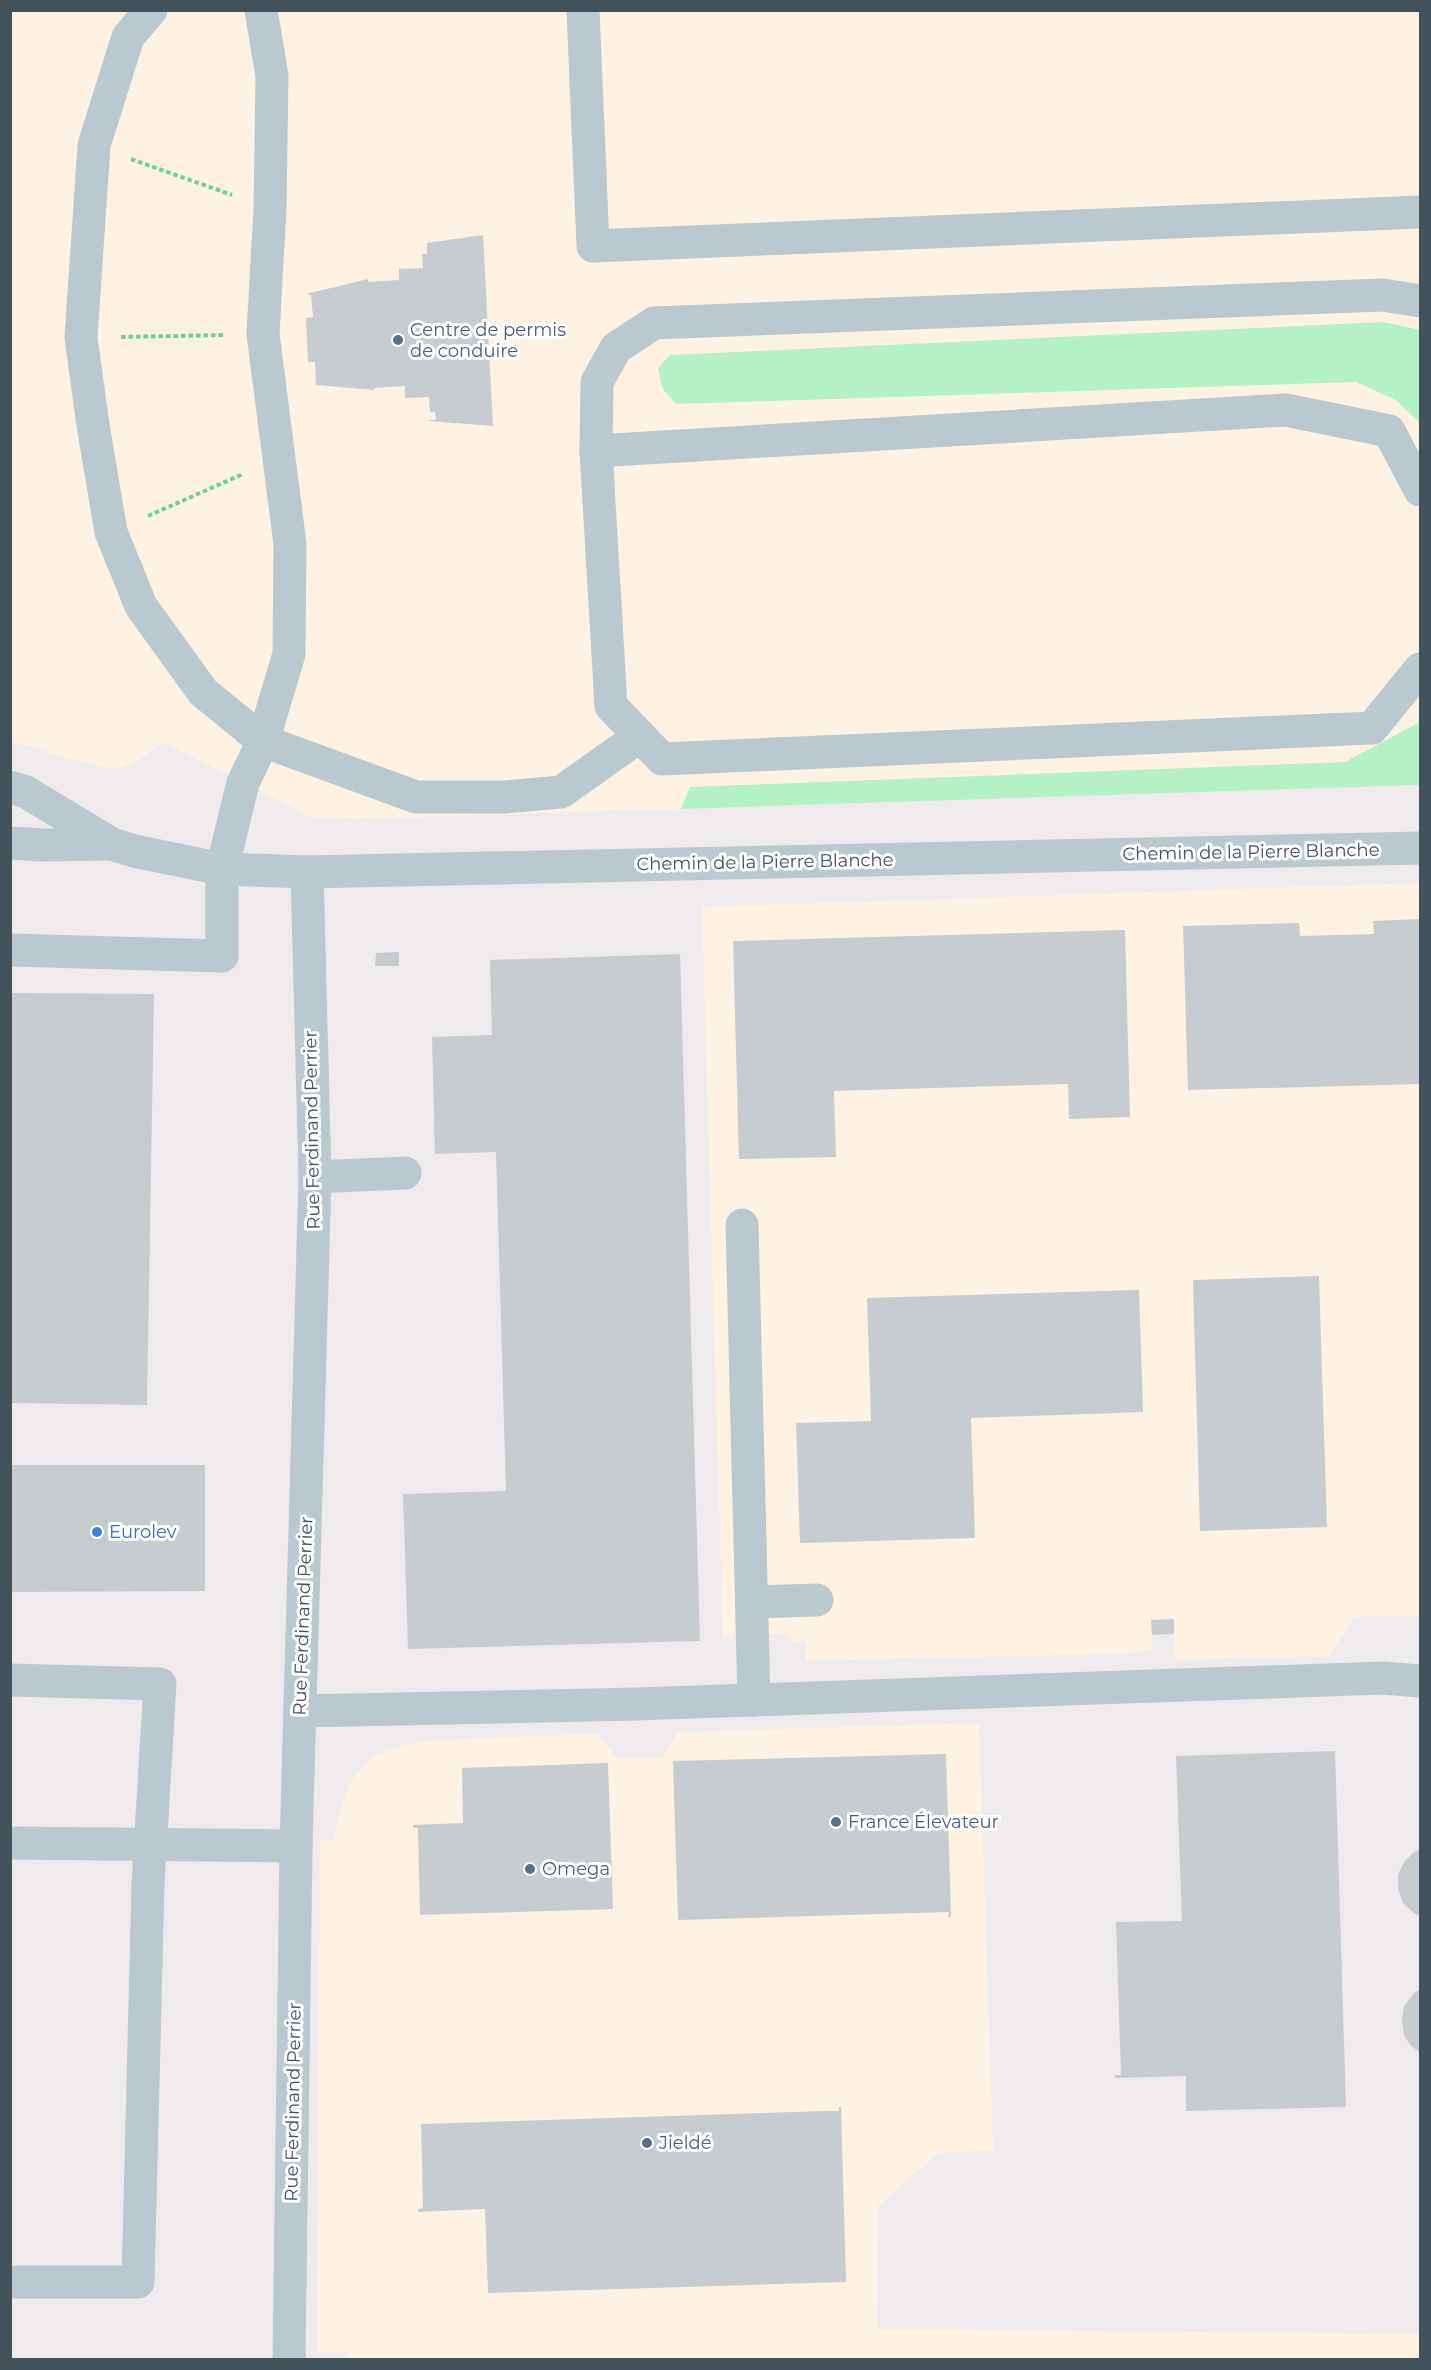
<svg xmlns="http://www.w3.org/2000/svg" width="1431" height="2370" viewBox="0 0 1431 2370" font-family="Montserrat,sans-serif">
<rect width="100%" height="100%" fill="#efebec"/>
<g fill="#fdf2e1">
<polygon points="10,11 1420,11 1420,785 355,819 311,817 164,742 139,760 120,768 103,767 11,742"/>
<polygon points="1420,883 1420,1615 1354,1617 1329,1656 1175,1660 1173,1619 1151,1620 1152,1648 1137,1653 806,1661 805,1641 791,1642 787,1634 723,1637 702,907"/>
<polygon points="979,1723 993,2150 938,2153 878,2206 877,2329 1420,2334 1420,2360 348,2360 348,2352 317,2352 320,1840 333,1841 340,1811 351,1781 373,1757 403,1745 435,1740 597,1734 617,1758 662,1758 678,1732"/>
</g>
<g fill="#b4f2c6">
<polygon points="1383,322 1420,330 1420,423 1396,400 1356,382 676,404 662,388 658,368 670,355"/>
<polygon points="1420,722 1420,785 681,809 690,787 1345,762"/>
</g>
<g fill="#c7ccd1">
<polygon points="483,235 493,426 429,421 429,420 436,420 435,412 430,412 429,397 405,398 405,386 375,388 374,390 316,385 315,362 308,362 306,318 313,317 311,295 306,294 368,279 368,282 399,280 399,269 423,268 422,254 427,254 427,243"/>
<polygon points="1420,919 1420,1084 1188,1090 1183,926 1299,923 1300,936 1374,934 1373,921"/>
<polygon points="1125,930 1130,1117 1069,1119 1068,1084 834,1091 836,1157 739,1159 733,941"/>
<polygon points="399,952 399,966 375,966 376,953"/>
<polygon points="680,954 700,1641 408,1649 403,1494 506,1491 496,1152 435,1154 432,1037 492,1035 490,960"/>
<polygon points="10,993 154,994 147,1405 10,1403"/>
<polygon points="1319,1276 1327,1527 1200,1531 1193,1280"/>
<polygon points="1139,1290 1143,1412 971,1418 975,1538 800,1543 796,1423 871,1421 867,1298"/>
<polygon points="10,1465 205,1465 205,1591 10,1592"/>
<polygon points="1174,1619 1174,1634 1152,1635 1151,1620"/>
<polygon points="1335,1751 1346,2107 1186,2111 1186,2076 1115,2078 1115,2075 1121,2075 1116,1922 1182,1921 1176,1756"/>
<polygon points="946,1754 951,1917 948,1917 949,1912 678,1920 673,1761"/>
<polygon points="608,1763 613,1909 420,1915 418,1828 413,1828 413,1825 463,1823 462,1768"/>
<polygon points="1420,1849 1420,1916 1415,1914 1403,1903 1398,1889 1398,1875 1404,1862 1414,1852"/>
<polygon points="1420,1989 1420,2052 1411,2046 1404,2035 1402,2022 1404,2006 1414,1993"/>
<polygon points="839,2107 841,2107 846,2282 488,2293 485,2209 418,2212 418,2209 423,2208 421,2124 824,2111 839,2111"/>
</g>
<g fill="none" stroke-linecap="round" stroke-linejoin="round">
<g stroke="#69d394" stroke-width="4" stroke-dasharray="4.5 3" stroke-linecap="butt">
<polyline points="131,159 232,195"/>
<polyline points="121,337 224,335"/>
<polyline points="148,516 243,474"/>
</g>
<g stroke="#bac8d0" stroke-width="33">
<polyline points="151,10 128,37 94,145 81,338 93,425 111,532 141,606 203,692 263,741 416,797 505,797 561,792 640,736"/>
<polyline points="583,10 593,246 1420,212"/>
<polyline points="1420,301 1383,295 654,323 616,348 597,382 596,451 611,706 662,759 1372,728 1420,669"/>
<polyline points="596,451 1286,410 1389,431 1420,490"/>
<polyline points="10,787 26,792 112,844 134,851 222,869 307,872 1420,848"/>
<polyline points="10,843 42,845 112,844"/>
<polyline points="10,950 222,956 222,869 243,783 263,741 289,654 290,544 263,334 270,208 272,76 261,10"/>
<polyline points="315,1177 405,1173"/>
<polyline points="742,1225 754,1700"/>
<polyline points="752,1602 817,1600"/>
<polyline points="10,1680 160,1684 148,1884 138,2282 10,2282"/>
<polyline points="300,1711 637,1704 1383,1678 1420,1681"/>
<polyline points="10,1843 296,1846"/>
<polyline points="289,2360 296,1846 315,1177 307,872"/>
</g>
</g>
<g fill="#5c6f8a" stroke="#fff" stroke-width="2">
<circle cx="398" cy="340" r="6"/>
<circle cx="836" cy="1822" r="6"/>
<circle cx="530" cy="1869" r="6"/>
<circle cx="647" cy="2143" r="6"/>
</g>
<circle fill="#3f7fe0" stroke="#fff" stroke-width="2" cx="97" cy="1532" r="6"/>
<g text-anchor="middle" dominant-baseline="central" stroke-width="6" stroke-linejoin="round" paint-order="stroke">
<g font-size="18" fill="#4e5e75" stroke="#fff" text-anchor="start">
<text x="410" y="330">Centre de permis<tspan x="410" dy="21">de conduire</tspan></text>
<text x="848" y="1822">France Élevateur</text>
<text x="542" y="1869">Omega</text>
<text x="659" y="2143">Jieldé</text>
</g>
<g font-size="18" fill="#42525b" stroke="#fff">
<text transform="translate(1251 852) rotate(-1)">Chemin de la Pierre Blanche</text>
<text transform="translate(765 862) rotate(-1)">Chemin de la Pierre Blanche</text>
<text transform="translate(312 1130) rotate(-91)">Rue Ferdinand Perrier</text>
<text transform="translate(303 1616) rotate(-88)">Rue Ferdinand Perrier</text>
<text transform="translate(293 2102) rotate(-89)">Rue Ferdinand Perrier</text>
</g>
<g font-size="18" fill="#366cbe" stroke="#fff" text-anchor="start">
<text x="109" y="1532">Eurolev</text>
</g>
</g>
<rect width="1431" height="2370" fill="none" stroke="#42525b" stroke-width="24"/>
</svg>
